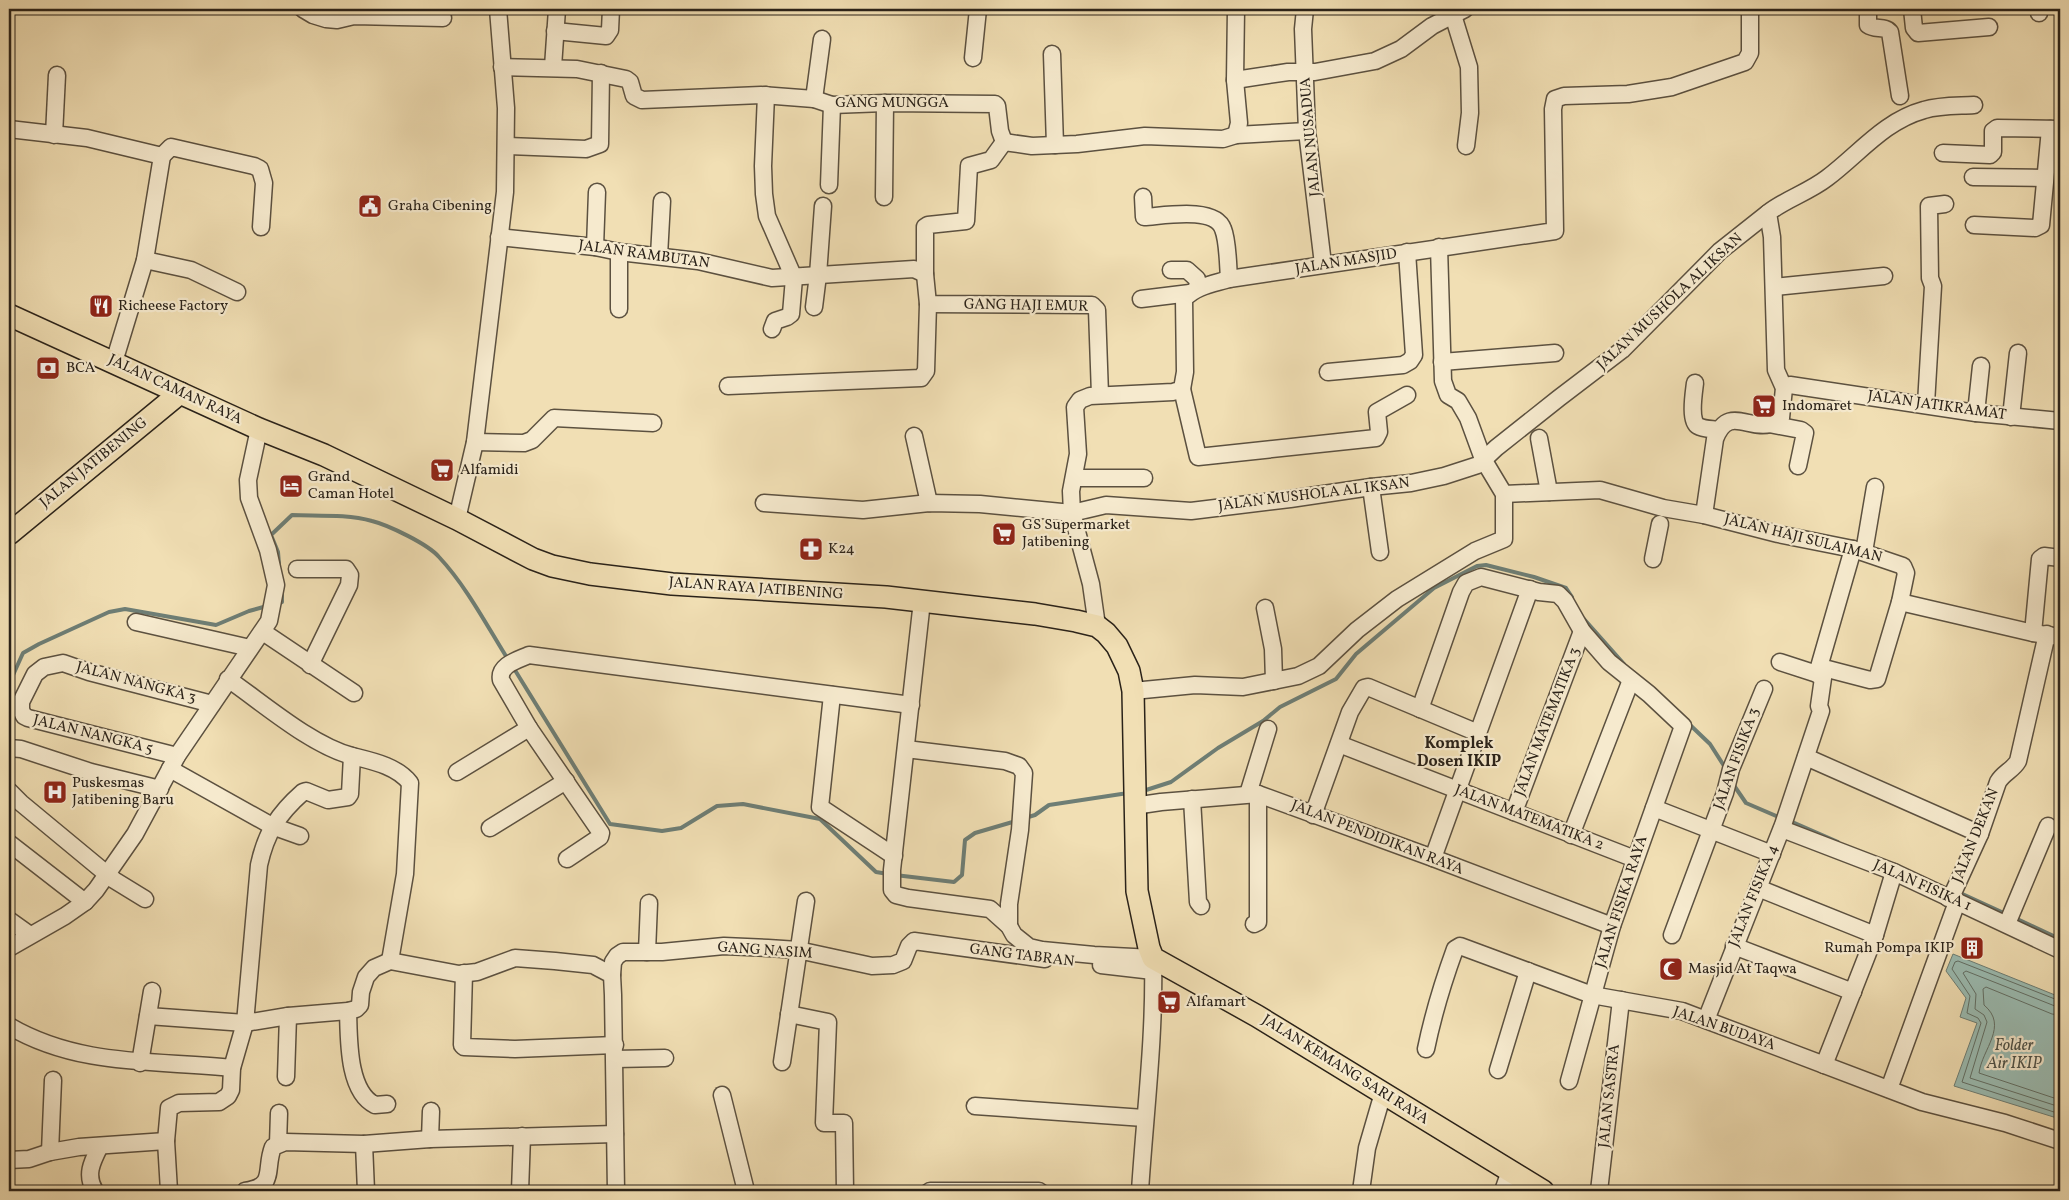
<svg xmlns="http://www.w3.org/2000/svg" width="2069" height="1200" viewBox="0 0 2069 1200" font-family="Vollkorn,serif">
<rect width="100%" height="100%" fill="#f1dfb4"/>
<filter id="stains"><feTurbulence type="fractalNoise" baseFrequency=".004" numOctaves="4"/><feColorMatrix values="0 0 0 0 .2 0 0 0 0 .09 0 0 0 0 .02 0 0 0 .5 -.17"/></filter>
<radialGradient id="worn" r=".72"><stop offset=".6" stop-color="#630" stop-opacity="0"/><stop offset="1" stop-color="#630" stop-opacity=".3"/></radialGradient>
<polygon fill="#9bbcb2" stroke="#6e7e75" points="1953,954 2060,997 2060,1119 1954,1086 1977,1023 1960,1017 1966,998 1946,971"/>
<g fill="none" stroke-linecap="round" stroke-linejoin="round">
<g stroke="#626f66" stroke-width="1">
<polyline points="2060,1001 1958,961 1955,962 1952,969 1970,996 1967,1013 1978,1018 1981,1023 1962,1082 2060,1114"/>
<polyline points="2060,1008 1966,971 1963,973 1976,994 1975,1009 1984,1015 1987,1022 1970,1078 2060,1107"/>
<path d="M 2060,1015 L 2052,1014 L 1986,987 L 1983,989 L 1984,1005 C 2009,1026 1982,1049 1979,1073 L 2060,1100"/>
</g>
<g stroke="#6e7e75" stroke-width="4">
<path d="M 279,564 L 278,552 L 271,535 L 292,515 C 318,516 347,514 372,521 C 388,525 428,544 439,557 C 467,587 487,626 509,661"/>
<polyline points="276,604 282,602 282,593"/>
<polyline points="1584,619 1624,664"/>
<polyline points="513,667 610,824 662,831 681,828 717,806 743,804 820,819 876,872 888,874"/>
<polyline points="9,684 23,653 39,644 109,612 125,609 216,625 249,611 267,606"/>
<polyline points="1688,723 1710,744 1726,769"/>
<polyline points="1733,784 1746,803 1781,818"/>
<polyline points="1143,791 1171,782 1218,748 1263,721 1280,707 1336,679 1356,654 1434,588 1477,566 1486,565 1534,577 1566,588 1572,597"/>
<polyline points="1025,818 1035,815 1049,805 1128,793"/>
<polyline points="1790,821 1838,842"/>
<polyline points="895,875 954,882 962,875 965,840 975,833 1016,821"/>
<polyline points="1958,892 2006,914"/>
<polyline points="2015,918 2060,939"/>
</g>
<g stroke="#5c5140" stroke-width="19">
<g id="minor">
<polyline points="303,9 313,15 326,19 337,20 354,16 443,18"/>
<polyline points="1305,9 1303,29 1307,131 1323,264"/>
<path d="M 1868,9 L 1868,25 C 1875,30 1885,26 1890,32 L 1900,96"/>
<polyline points="1912,9 1914,28 1918,33 1989,27"/>
<polyline points="2039,9 2039,13"/>
<polyline points="1453,15 1469,67 1470,113 1466,146"/>
<polyline points="555,31 606,36 610,30 611,9"/>
<polyline points="1052,54 1055,145"/>
<polyline points="973,58 978,9"/>
<polyline points="502,67 577,69 626,79 630,82 634,96 642,100 761,95 814,99 832,105 885,103 995,104 997,106 1000,131 1004,142"/>
<polyline points="553,67 557,9"/>
<polyline points="1235,80 1288,72 1315,72 1375,61 1401,49 1432,26 1465,9"/>
<polyline points="766,95 763,166 764,194 767,216 794,278 791,314 787,317 775,321 772,329"/>
<polyline points="814,99 822,39"/>
<polyline points="9,129 87,138 162,156"/>
<polyline points="54,135 57,75"/>
<polyline points="1236,135 1239,123 1235,80 1236,9"/>
<polyline points="1004,142 991,160 969,166 966,221 928,225 925,227 925,274 928,304 1092,305 1097,310 1100,395"/>
<polyline points="1004,142 1032,146 1077,144 1145,136 1223,139 1236,135 1307,131"/>
<polyline points="507,146 586,149 600,144 601,73"/>
<polyline points="1943,153 1990,155 1993,152 1993,131 1997,128 2060,129"/>
<polyline points="162,156 171,147 254,166 260,169 264,183 261,227"/>
<polyline points="1973,177 2045,178"/>
<polyline points="829,185 832,105"/>
<polyline points="884,197 885,103"/>
<path d="M 1143,197 L 1144,217 C 1163,216 1215,206 1223,229 C 1228,241 1228,266 1229,279"/>
<polyline points="1974,225 2035,228 2041,225 2050,129"/>
<polyline points="499,237 595,247 619,252 698,261 772,278 914,269 925,274"/>
<polyline points="595,247 597,192"/>
<polyline points="659,256 662,201"/>
<polyline points="145,260 191,270 237,292"/>
<polyline points="1171,270 1187,270 1197,279 1198,287"/>
<polyline points="1774,287 1884,276"/>
<polyline points="1141,299 1190,293"/>
<polyline points="814,307 818,275 823,206"/>
<polyline points="619,309 619,252"/>
<polyline points="114,362 145,260 162,156"/>
<polyline points="1442,362 1555,353"/>
<polyline points="1328,372 1403,365 1410,361 1414,355 1407,252"/>
<path d="M 1695,383 C 1694,392 1689,421 1698,426 C 1703,429 1712,429 1718,430"/>
<polyline points="728,386 921,378 926,371 928,304"/>
<polyline points="1784,388 1790,385 1976,413 2060,421"/>
<polyline points="1182,389 1198,457 1376,438 1379,432 1377,412 1407,395"/>
<polyline points="1926,404 1933,286 1930,278 1929,206 1945,204"/>
<polyline points="1976,413 1981,366"/>
<polyline points="2011,417 2018,353"/>
<polyline points="1769,424 1801,430 1805,433 1798,466"/>
<polyline points="914,436 929,503"/>
<polyline points="1539,438 1549,492"/>
<polyline points="475,442 524,443 532,440 554,418 653,423"/>
<polyline points="1074,478 1144,478"/>
<polyline points="1371,487 1380,552"/>
<polyline points="1504,494 1600,490 1663,508 1704,515 1778,534 1853,549 1903,566 1906,573 1900,602 1877,679 1870,680 1820,667"/>
<polyline points="764,503 863,510 929,503 980,504 1072,513 1106,505 1191,511 1290,499 1371,487 1411,483 1444,476 1478,465 1496,448 1559,398 1622,350 1720,251 1768,213"/>
<path d="M 1704,515 L 1715,439 C 1728,405 1748,430 1770,424 C 1774,423 1778,420 1781,418 L 1784,388 L 1776,370 L 1772,237 L 1768,213 C 1784,200 1809,192 1827,178 C 1859,154 1884,121 1924,110 C 1940,105 1958,106 1974,105"/>
<polyline points="457,519 475,442 505,192 506,108 498,9"/>
<polyline points="1864,552 1875,487"/>
<polyline points="1653,559 1660,524"/>
<polyline points="297,569 346,569 350,575 349,585 310,665"/>
<path d="M 922,601 L 892,870 L 892,890 L 896,895 L 908,898 L 990,909 L 1009,926 L 1014,935 L 1029,947 L 1042,950 L 1094,955 L 1153,958 C 1155,1036 1145,1113 1140,1191"/>
<polyline points="1900,602 2033,633 2060,637"/>
<polyline points="1265,608 1273,649 1274,681"/>
<polyline points="136,622 250,648"/>
<path d="M 1097,626 L 1091,584 L 1072,513 L 1071,491 L 1078,454 L 1075,407 L 1080,400 L 1090,396 L 1173,392 L 1182,389 L 1185,372 L 1184,299 C 1196,286 1213,284 1229,279 L 1555,231 L 1553,109 L 1555,99 L 1564,96 L 1628,94 L 1672,87 L 1745,62 L 1750,53 L 1750,9"/>
<polyline points="263,632 354,693"/>
<polyline points="2033,633 2040,559 2044,556 2060,558"/>
<polyline points="1817,674 1853,549"/>
<path d="M 228,679 C 264,704 311,745 352,756 C 372,761 397,766 410,783 L 405,874 L 390,961"/>
<polyline points="1133,691 1195,685 1243,687 1298,676 1319,666 1357,630 1397,599 1475,551 1504,539 1504,494 1483,459 1468,418 1458,401 1448,395 1443,381 1439,247"/>
<polyline points="832,695 820,807 894,856"/>
<polyline points="1420,709 1461,592 1466,583 1481,577 1539,592 1558,594 1565,601 1582,631 1609,662 1649,694 1683,726 1612,926 1569,1081"/>
<polyline points="1339,744 1635,859"/>
<polyline points="9,748 21,749 91,772 160,789"/>
<polyline points="906,749 1005,761 1019,766 1024,773 1020,830 1009,904 1009,926"/>
<polyline points="177,756 28,718 24,716 21,710 21,702 35,674 44,667 63,663 89,672 212,704"/>
<polyline points="1806,757 1980,834"/>
<polyline points="170,769 272,826 300,836"/>
<polyline points="457,772 529,728"/>
<polyline points="9,791 21,803 114,880 145,899"/>
<polyline points="1248,794 1268,729"/>
<polyline points="1192,799 1198,902 1201,906"/>
<polyline points="1134,806 1161,802 1258,794 1433,858 1612,926"/>
<polyline points="1654,808 1772,854"/>
<polyline points="1514,812 1582,631"/>
<polyline points="1313,815 1350,712 1364,688 1368,687 1478,733"/>
<polyline points="490,828 566,781"/>
<polyline points="1782,829 1894,872 2060,950"/>
<polyline points="1571,835 1631,680"/>
<polyline points="9,843 85,902"/>
<polyline points="1433,858 1530,589"/>
<path d="M 567,859 L 600,837 L 601,833 L 529,728 L 501,680 C 498,665 518,660 529,655 L 911,705"/>
<polyline points="1758,888 1875,935"/>
<path d="M 1948,898 L 1953,893 L 1980,834 L 1998,782 C 2003,773 2013,770 2018,761 L 2047,634"/>
<polyline points="9,920 30,935"/>
<polyline points="1254,924 1258,922 1258,794"/>
<polyline points="2007,924 2048,826"/>
<polyline points="1672,935 1725,793 1731,769 1764,689"/>
<polyline points="1734,946 1853,992"/>
<polyline points="9,948 65,916 85,902 96,890 135,834 177,756 269,621 276,585 268,550 249,498 248,480 259,429"/>
<polyline points="647,952 649,903"/>
<polyline points="1101,965 1153,971"/>
<polyline points="464,973 462,1045 464,1047 515,1049 615,1045"/>
<polyline points="612,975 613,962 617,956 623,952 662,952 724,946 768,948 798,950 872,966 893,965 903,961 909,946 914,941 1045,959"/>
<path d="M 348,1011 C 349,1037 347,1091 375,1105 L 387,1104"/>
<polyline points="789,1014 828,1022 824,1123 844,1123 845,1191"/>
<polyline points="148,1016 245,1023 288,1016 348,1011 356,1009 360,1005 361,992 366,977 374,968 390,961 459,974 477,972 515,958 555,961 593,965 612,975 613,995 616,1191"/>
<polyline points="1706,1020 1783,825 1821,711 1819,706 1823,678 1817,674 1780,662"/>
<path d="M 9,1026 C 79,1067 155,1060 232,1068"/>
<path d="M 1426,1049 C 1433,1015 1443,982 1455,949 L 1460,946 L 1592,995 L 1682,1011 L 1922,1102 L 2005,1123 L 2060,1141"/>
<polyline points="615,1059 665,1058"/>
<polyline points="782,1062 806,901"/>
<polyline points="140,1063 152,991"/>
<polyline points="1824,1065 1875,935 1894,872"/>
<polyline points="1498,1070 1528,971"/>
<polyline points="286,1077 288,1016"/>
<polyline points="1889,1089 1957,902"/>
<polyline points="722,1095 746,1191"/>
<polyline points="975,1106 1144,1118"/>
<polyline points="430,1139 431,1111"/>
<polyline points="278,1144 279,1113"/>
<polyline points="364,1144 366,1191"/>
<polyline points="50,1152 53,1080"/>
<polyline points="9,1160 29,1159 50,1152 79,1147 166,1141"/>
<path d="M 95,1191 C 85,1175 92,1162 100,1146"/>
<path d="M 169,1191 L 166,1141 L 169,1108 L 179,1103 L 219,1102 L 228,1096 L 231,1090 L 232,1068 L 245,1023 L 259,865 C 266,833 278,814 303,792 L 306,791 L 328,800 L 348,797 L 350,794 L 352,756"/>
<path d="M 245,1191 C 277,1186 264,1170 273,1147 L 285,1142 L 364,1144 L 430,1139 L 615,1134"/>
<polyline points="520,1191 522,1136"/>
<polyline points="930,1191 1039,1191"/>
<polyline points="1361,1191 1367,1148 1383,1093"/>
<polyline points="1503,1191 1510,1171"/>
<polyline points="1599,1191 1621,1000"/>
</g>
</g>
<g stroke="#2a2219" stroke-width="24">
<g id="major">
<polyline points="9,315 259,429 324,455 457,519 533,559 552,566 590,574 672,584 886,597 1035,614 1076,621 1097,626 1106,633 1117,646 1129,671 1133,691 1137,891 1149,948 1153,958 1257,1016 1543,1191"/>
<polyline points="9,534 180,393"/>
</g>
</g>
<use href="#minor" stroke="#f6eace" stroke-width="16"/>
<use href="#major" stroke="#f1dfb4" stroke-width="21"/>
</g>
<defs>
<g id="civic-square" transform="scale(1.25)"><rect x="-9" y="-9" width="18" height="18" rx="4" fill="#8f2418" stroke="#f6eace"/><path d="M-.6-6.5H3V-4.5H.6V-3L4-1V1h2V6H-6V1h2V-1L-.6-3ZM-1.2 2.5V6h2.4V2.5Z" fill="#fff"/></g>
<g id="restaurant-square" transform="scale(1.25)"><rect x="-9" y="-9" width="18" height="18" rx="4" fill="#8f2418" stroke="#f6eace"/><path d="M-5-6h1v4h1v-4h1v4h1v-4h1v5L-1.5 .5V6h-2V.5L-5-1ZM5-6V6H3V1.5H1.5Q1.5-4 5-6Z" fill="#fff"/></g>
<g id="bank-square" transform="scale(1.25)"><rect x="-9" y="-9" width="18" height="18" rx="4" fill="#8f2418" stroke="#f6eace"/><path d="M-6-4H6V4H-6ZM0-2.3a2.3 2.3 0 1 0 0 4.6a2.3 2.3 0 1 0 0-4.6Z" fill="#fff"/></g>
<g id="supermarket-square" transform="scale(1.25)"><rect x="-9" y="-9" width="18" height="18" rx="4" fill="#8f2418" stroke="#f6eace"/><path d="M-6-5.5h2.5l.6 2H6L4.5 2H-2.5L-4.4-4H-6ZM-1.5 3.2a1.3 1.3 0 1 0 .1 0ZM3 3.2a1.3 1.3 0 1 0 .1 0Z" fill="#fff"/></g>
<g id="hotel-square" transform="scale(1.25)"><rect x="-9" y="-9" width="18" height="18" rx="4" fill="#8f2418" stroke="#f6eace"/><path d="M-6-4.5h1.5V1H6V5H4.5V3h-9V5H-6ZM-4 0a1.8 1.8 0 1 1 3.6 0ZM.5 0V-2.5h3Q6-2.5 6 0Z" fill="#fff"/></g>
<g id="pharmacy-square" transform="scale(1.25)"><rect x="-9" y="-9" width="18" height="18" rx="4" fill="#8f2418" stroke="#f6eace"/><path d="M-2-6h4v4h4v4h-4v4h-4v-4h-4v-4h4Z" fill="#fff"/></g>
<g id="hospital-square" transform="scale(1.25)"><rect x="-9" y="-9" width="18" height="18" rx="4" fill="#8f2418" stroke="#f6eace"/><path d="M-5-5h3v3.5h4V-5h3V5h-3V1.5h-4V5h-3Z" fill="#fff"/></g>
<g id="building-square" transform="scale(1.25)"><rect x="-9" y="-9" width="18" height="18" rx="4" fill="#8f2418" stroke="#f6eace"/><path d="M-4-6H4V6H1V3H-1V6H-4ZM-2.5-4.3h1.7v1.8h-1.7ZM.8-4.3h1.7v1.8H.8ZM-2.5-1h1.7V.8h-1.7ZM.8-1h1.7V.8H.8Z" fill="#fff"/></g>
<g id="mosque-square" transform="scale(1.25)"><rect x="-9" y="-9" width="18" height="18" rx="4" fill="#8f2418" stroke="#f6eace"/><path d="M3.5-4.9A6 6 0 1 0 3.5 4.9A5 5 0 1 1 3.5-4.9Z" fill="#fff"/></g>
</defs>
<g fill-rule="evenodd">
<use href="#civic-square" x="370" y="206"/>
<use href="#restaurant-square" x="101" y="306"/>
<use href="#bank-square" x="48" y="368"/>
<use href="#supermarket-square" x="1764" y="406"/>
<use href="#supermarket-square" x="442" y="470"/>
<use href="#hotel-square" x="291" y="486"/>
<use href="#supermarket-square" x="1004" y="534"/>
<use href="#pharmacy-square" x="811" y="549"/>
<use href="#hospital-square" x="55" y="792"/>
<use href="#building-square" x="1972" y="948"/>
<use href="#mosque-square" x="1671" y="969"/>
<use href="#supermarket-square" x="1169" y="1002"/>
</g>
<g text-anchor="middle" dominant-baseline="central" stroke-width="4.5" stroke-linejoin="round" paint-order="stroke">
<g font-size="15" fill="#2a2219" stroke="#f6eace">
<text x="892" y="103">GANG MUNGGA</text>
<text transform="translate(1311 137) rotate(-95)">JALAN NUSADUA</text>
<text transform="translate(644 255) rotate(8)">JALAN RAMBUTAN</text>
<text transform="translate(1346 262) rotate(-9)">JALAN MASJID</text>
<text transform="translate(1670 302) rotate(-43)">JALAN MUSHOLA AL IKSAN</text>
<text transform="translate(1026 306) rotate(1)">GANG HAJI EMUR</text>
<text transform="translate(175 390) rotate(25)">JALAN CAMAN RAYA</text>
<text transform="translate(1937 406) rotate(8)">JALAN JATIKRAMAT</text>
<text transform="translate(94 463) rotate(-39)">JALAN JATIBENING</text>
<text transform="translate(1314 495) rotate(-7)">JALAN MUSHOLA AL IKSAN</text>
<text transform="translate(1803 539) rotate(14)">JALAN HAJI SULAIMAN</text>
<text transform="translate(756 589) rotate(4)">JALAN RAYA JATIBENING</text>
<text transform="translate(136 683) rotate(15)">JALAN NANGKA 3</text>
<text transform="translate(1548 722) rotate(-69)">JALAN MATEMATIKA 3</text>
<text transform="translate(93 735) rotate(14)">JALAN NANGKA 5</text>
<text transform="translate(1737 759) rotate(-70)">JALAN FISIKA 3</text>
<text transform="translate(1529 818) rotate(21)">JALAN MATEMATIKA 2</text>
<text transform="translate(1976 836) rotate(-68)">JALAN DEKAN</text>
<text transform="translate(1377 838) rotate(21)">JALAN PENDIDIKAN RAYA</text>
<text transform="translate(1922 886) rotate(24)">JALAN FISIKA 1</text>
<text transform="translate(1754 896) rotate(-68)">JALAN FISIKA 4</text>
<text transform="translate(1622 902) rotate(-72)">JALAN FISIKA RAYA</text>
<text transform="translate(765 951) rotate(4)">GANG NASIM</text>
<text transform="translate(1022 956) rotate(7)">GANG TABRAN</text>
<text transform="translate(1724 1029) rotate(19)">JALAN BUDAYA</text>
<text transform="translate(1345 1070) rotate(32)">JALAN KEMANG SARI RAYA</text>
<text transform="translate(1610 1096) rotate(-84)">JALAN SASTRA</text>
</g>
<g font-size="15" fill="#2a2219" stroke="#f6eace" text-anchor="start">
<text x="388" y="206">Graha Cibening</text>
<text x="118" y="306">Richeese Factory</text>
<text x="66" y="368">BCA</text>
<text x="1782" y="406">Indomaret</text>
<text x="460" y="470">Alfamidi</text>
<text x="308" y="477">Grand<tspan x="308" dy="17">Caman Hotel</tspan></text>
<text x="1022" y="525">GS Supermarket<tspan x="1022" dy="17">Jatibening</tspan></text>
<text x="828" y="549">K24</text>
<text x="72" y="783">Puskesmas<tspan x="72" dy="17">Jatibening Baru</tspan></text>
<text x="1954" y="948" text-anchor="end">Rumah Pompa IKIP</text>
<text x="1688" y="969">Masjid At Taqwa</text>
<text x="1186" y="1002">Alfamart</text>
</g>
<g font-size="16" font-weight="bold" fill="#2a2219" stroke="#f6eace">
<text x="1459" y="744">Komplek<tspan x="1459" dy="18">Dosen IKIP</tspan></text>
</g>
<g font-size="16" font-style="italic" fill="#4c5047" stroke="#f6eace">
<text x="2014" y="1046">Folder<tspan x="2014" dy="18">Air IKIP</tspan></text>
</g>
</g>
<rect width="2069" height="1200" fill="none" stroke="#f1dfb4" stroke-width="30"/>
<rect x="10" y="10" width="2049" height="1180" fill="none" stroke="#2a2219" stroke-width="2.5"/>
<rect x="15" y="15" width="2039" height="1170" fill="none" stroke="#2a2219"/>
<rect width="100%" height="100%" filter="url(#stains)"/>
<rect width="100%" height="100%" fill="url(#worn)"/>
</svg>
